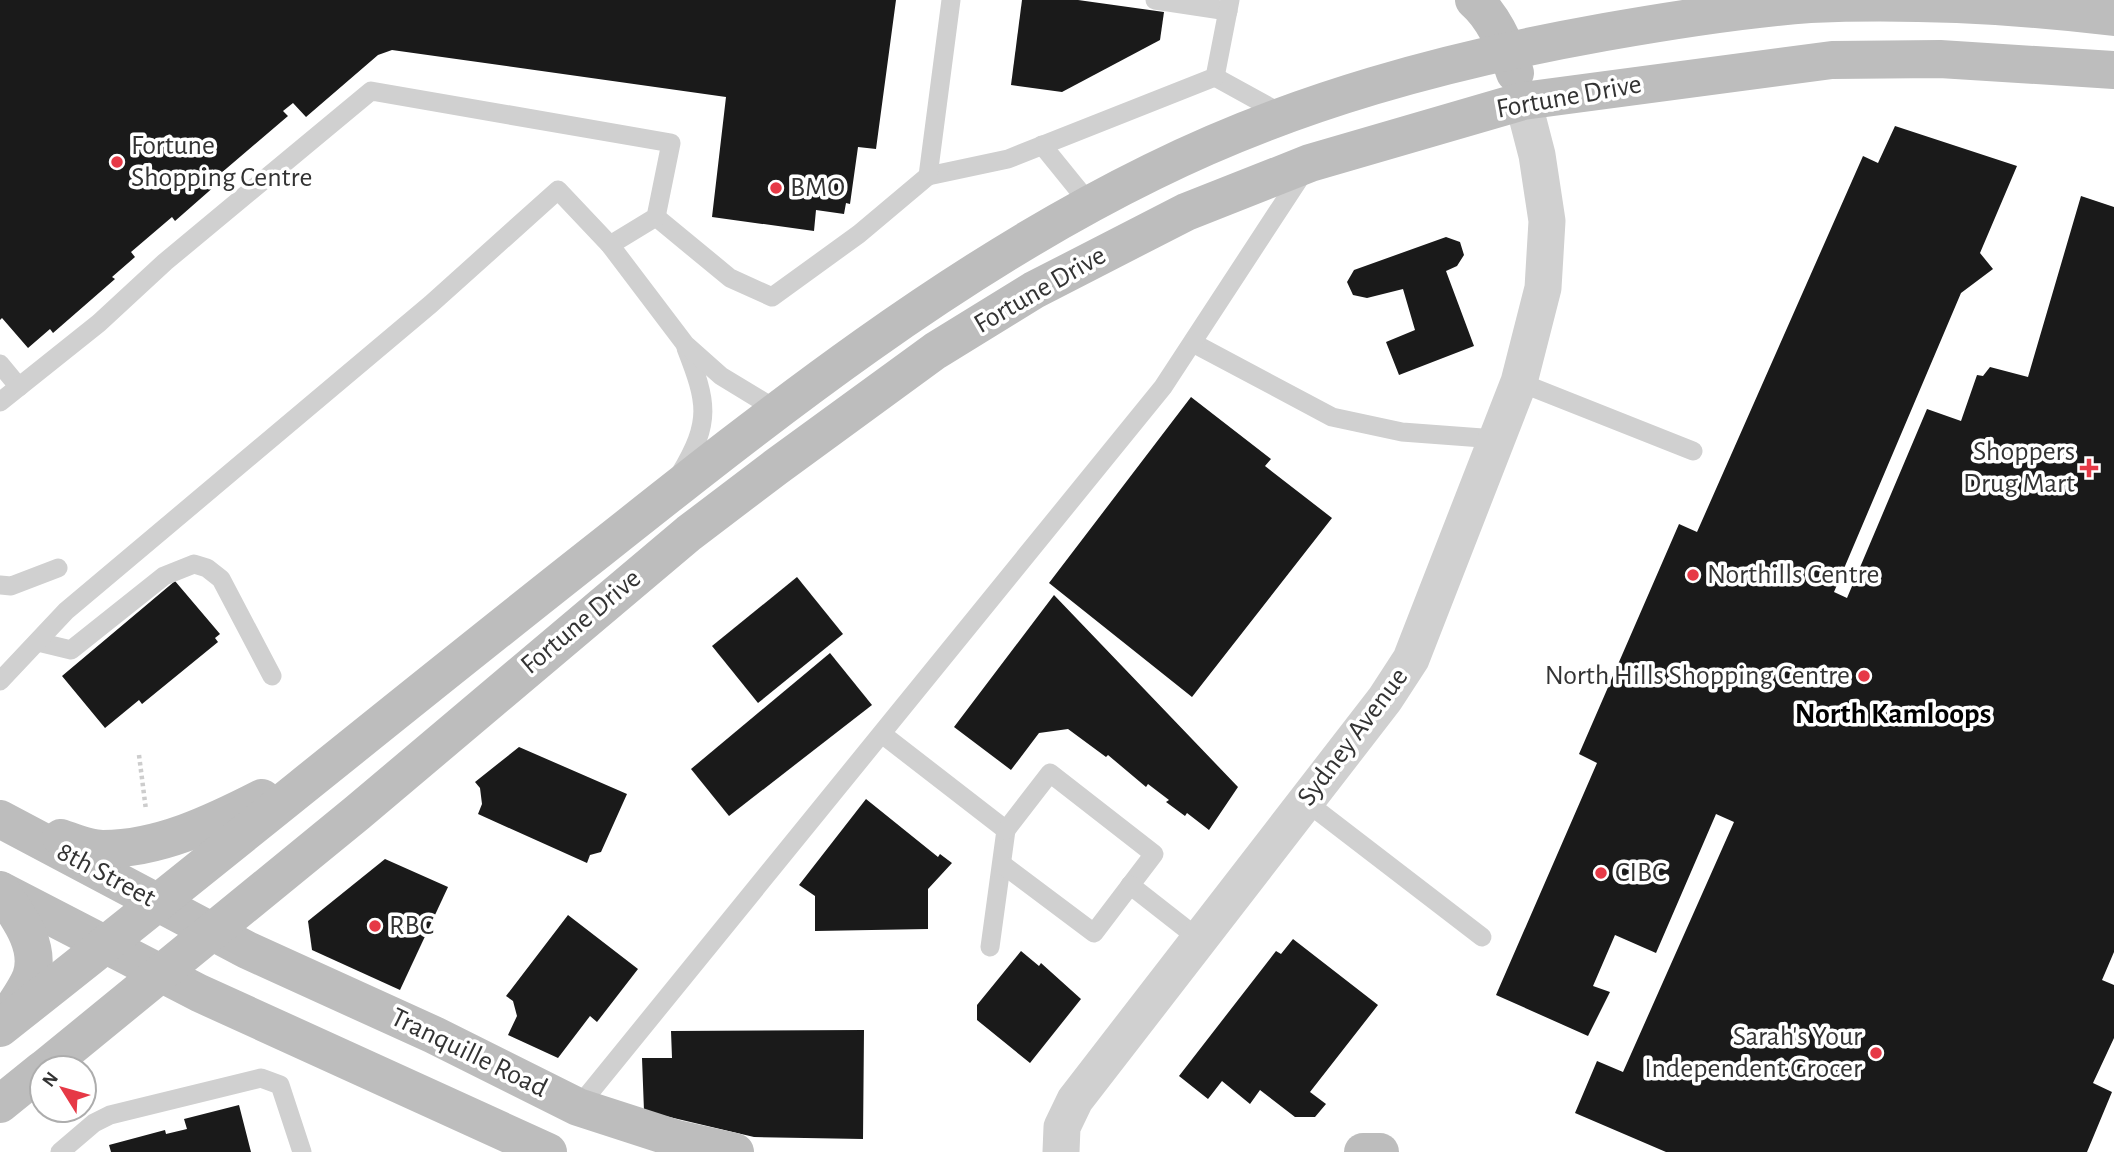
<svg xmlns="http://www.w3.org/2000/svg" width="2114" height="1152" viewBox="0 0 2114 1152" font-family="'Alegreya Sans',sans-serif">
<rect width="100%" height="100%" fill="#fff"/>
<g fill="#1a1a1a">
<polygon points="0,0 896,0 876,149 858,147 850,204 846,203 844,214 816,210 814,231 712,217 726,97 392,50 378,55 306,117 293,103 283,111 288,116 220,174 224,178 175,221 172,217 131,252 135,257 112,277 115,279 53,333 50,329 28,348 2,318 0,320"/>
<polygon points="1022,0 1078,0 1164,12 1160,40 1062,92 1011,85"/>
<polygon points="1895,126 2017,166 1980,253 1993,269 1961,293 1834,592 1847,598 1927,409 1961,421 1977,375 1983,376 1990,367 2028,377 2081,196 2114,207 2114,952 2102,980 2114,985 2114,1038 2093,1083 2112,1092 2087,1152 1666,1152 1575,1113 1597,1061 1623,1072 1734,822 1716,814 1656,953 1615,935 1593,986 1610,992 1588,1036 1496,995 1597,763 1579,754 1679,524 1697,532 1863,156 1878,163"/>
<polygon points="1446,237 1460,242 1464,255 1457,266 1446,271 1474,346 1399,375 1386,342 1415,330 1403,289 1367,298 1353,295 1347,282 1354,270"/>
<polygon points="1191,397 1271,459 1265,466 1332,518 1192,697 1049,583"/>
<polygon points="797,577 843,634 758,703 712,646"/>
<polygon points="175,581 220,634 215,638 218,642 142,704 139,700 105,728 62,676"/>
<polygon points="1054,595 1238,787 1209,830 1187,813 1185,816 1166,802 1169,800 1148,784 1146,787 1108,755 1106,757 1068,729 1039,733 1011,770 954,727"/>
<polygon points="830,653 872,705 729,816 691,769"/>
<polygon points="519,747 627,794 601,852 590,855 587,863 478,814 482,804 480,788 475,782"/>
<polygon points="866,799 938,857 940,854 952,863 928,889 928,929 815,931 815,896 799,885"/>
<polygon points="385,859 448,887 400,990 312,950 308,921"/>
<polygon points="568,915 638,969 597,1022 590,1016 558,1058 508,1035 517,1016 513,1001 506,996"/>
<polygon points="1293,939 1378,1005 1310,1092 1326,1104 1315,1117 1295,1117 1260,1090 1250,1104 1222,1081 1208,1099 1179,1076 1276,951 1281,954"/>
<polygon points="1021,951 1039,966 1041,963 1081,999 1030,1063 977,1020 977,1005"/>
<polygon points="864,1030 863,1139 754,1137 644,1111 642,1058 672,1058 671,1031"/>
<polygon points="239,1105 251,1152 111,1152 109,1145 165,1130 166,1134 187,1129 184,1119"/>
</g>
<g fill="none" stroke-linecap="round" stroke-linejoin="round">
<polyline stroke="#cdcdcd" stroke-width="4.5" stroke-dasharray="3.5 3.5" stroke-linecap="butt" points="139,755 146,810"/>
<g stroke="#d0d0d0" stroke-width="19">
<polyline points="1155,0 1228,11"/>
<polyline points="1215,77 1284,115"/>
<polyline points="1042,145 1089,203"/>
<polyline points="928,176 1008,159 1215,77 1230,0"/>
<polyline points="656,217 730,278 772,297 859,234 928,176 951,0"/>
<polyline points="1193,343 1332,417 1402,432 1496,439"/>
<polyline points="0,364 19,387"/>
<polyline points="1519,382 1693,451"/>
<polyline points="0,402 99,323 165,262 371,91 671,143 656,217 610,245"/>
<path d="M 680,474 C 712,421 707,402 686,348"/>
<polyline points="0,585 11,586 58,568"/>
<polyline points="38,642 71,650 164,576 194,564 207,568 221,579 272,676"/>
<polyline points="0,681 66,611 431,304 558,190 610,245 685,344 721,376 777,410"/>
<polyline points="882,734 1006,830 990,947"/>
<polyline points="1305,801 1482,937"/>
<polyline points="1002,864 1094,933 1154,854 1050,773 1006,830"/>
<polyline points="1130,885 1199,939"/>
<polyline points="578,1107 1163,387 1305,170"/>
<polyline points="60,1152 94,1123 110,1115 261,1078 280,1085 302,1152"/>
</g>
<polyline stroke="#d0d0d0" stroke-width="37" points="1061,1152 1062,1127 1075,1100 1385,699 1411,659 1519,382 1543,288 1547,221 1537,155 1523,101"/>
<g stroke="#bdbdbd" stroke-width="38">
<path d="M 1474,0 C 1495,18 1507,48 1515,73"/>
<polyline points="0,819 247,950 434,1035 578,1107 677,1139 735,1152"/>
<path d="M 61,838 C 73,842 89,849 103,849 C 159,849 213,823 262,798"/>
<polyline points="0,890 199,993 548,1152"/>
<path d="M 1,891 C 17,915 42,946 31,977 C 26,990 15,1004 8,1016"/>
<path d="M 0,1028 C 201,870 399,707 600,549 C 774,411 952,270 1152,172 C 1295,101 1448,60 1605,32 C 1673,20 1741,9 1810,4 C 1911,0 2014,5 2114,17"/>
<polyline points="45,1068 357,813 689,533 776,467 935,351 1034,290 1186,212 1310,163 1523,101 1832,60 1940,59 2114,70"/>
<polyline points="0,1104 42,1070"/>
<polyline points="1363,1152 1380,1152"/>
</g>
</g>
<g fill="#e63946" stroke="#fff" stroke-width="2.5">
<circle cx="117" cy="162" r="7"/>
<circle cx="776" cy="188" r="7"/>
<path d="M2085.5 457.5h7v7h7v7h-7v7h-7v-7h-7v-7h7z"/>
<circle cx="1693" cy="575" r="7"/>
<circle cx="1864" cy="676" r="7"/>
<circle cx="1601" cy="873" r="7"/>
<circle cx="375" cy="926" r="7"/>
<circle cx="1876" cy="1053" r="7"/>
</g>
<g text-anchor="middle" dominant-baseline="central" stroke-width="7" stroke-linejoin="round" paint-order="stroke">
<g font-size="28" fill="#333" stroke="#fff">
<text transform="translate(1569 97) rotate(-10)">Fortune Drive</text>
<text transform="translate(1040 290) rotate(-30)">Fortune Drive</text>
<text transform="translate(581 622) rotate(-40)">Fortune Drive</text>
<text transform="translate(1353 737) rotate(-53)">Sydney Avenue</text>
<text transform="translate(106 875) rotate(28)">8th Street</text>
<text transform="translate(469 1053) rotate(26)">Tranquille Road</text>
</g>
<g font-size="28" fill="#333" stroke="#fff" text-anchor="start">
<text x="131" y="146">Fortune<tspan x="131" dy="32">Shopping Centre</tspan></text>
<text x="790" y="188">BMO</text>
<text x="2075" y="452" text-anchor="end">Shoppers<tspan x="2075" dy="32">Drug Mart</tspan></text>
<text x="1707" y="575">Northills Centre</text>
<text x="1850" y="676" text-anchor="end">North Hills Shopping Centre</text>
<text x="1615" y="873">CIBC</text>
<text x="389" y="926">RBC</text>
<text x="1862" y="1037" text-anchor="end">Sarah's Your<tspan x="1862" dy="32">Independent Grocer</tspan></text>
</g>
<g font-size="30" font-weight="bold" fill="#000" stroke="#fff">
<text x="1893" y="714">North Kamloops</text>
</g>
</g>
<g transform="translate(63 1089) rotate(307)"><circle r="33" fill="#ffffff" stroke="#adadad" stroke-width="2"/>
<path d="M0-5L12 26L0 18L-12 26Z" fill="#e63946"/>
<text y="-10" font-size="19" font-weight="bold" text-anchor="middle" fill="#333333">N</text>
</g>
</svg>
